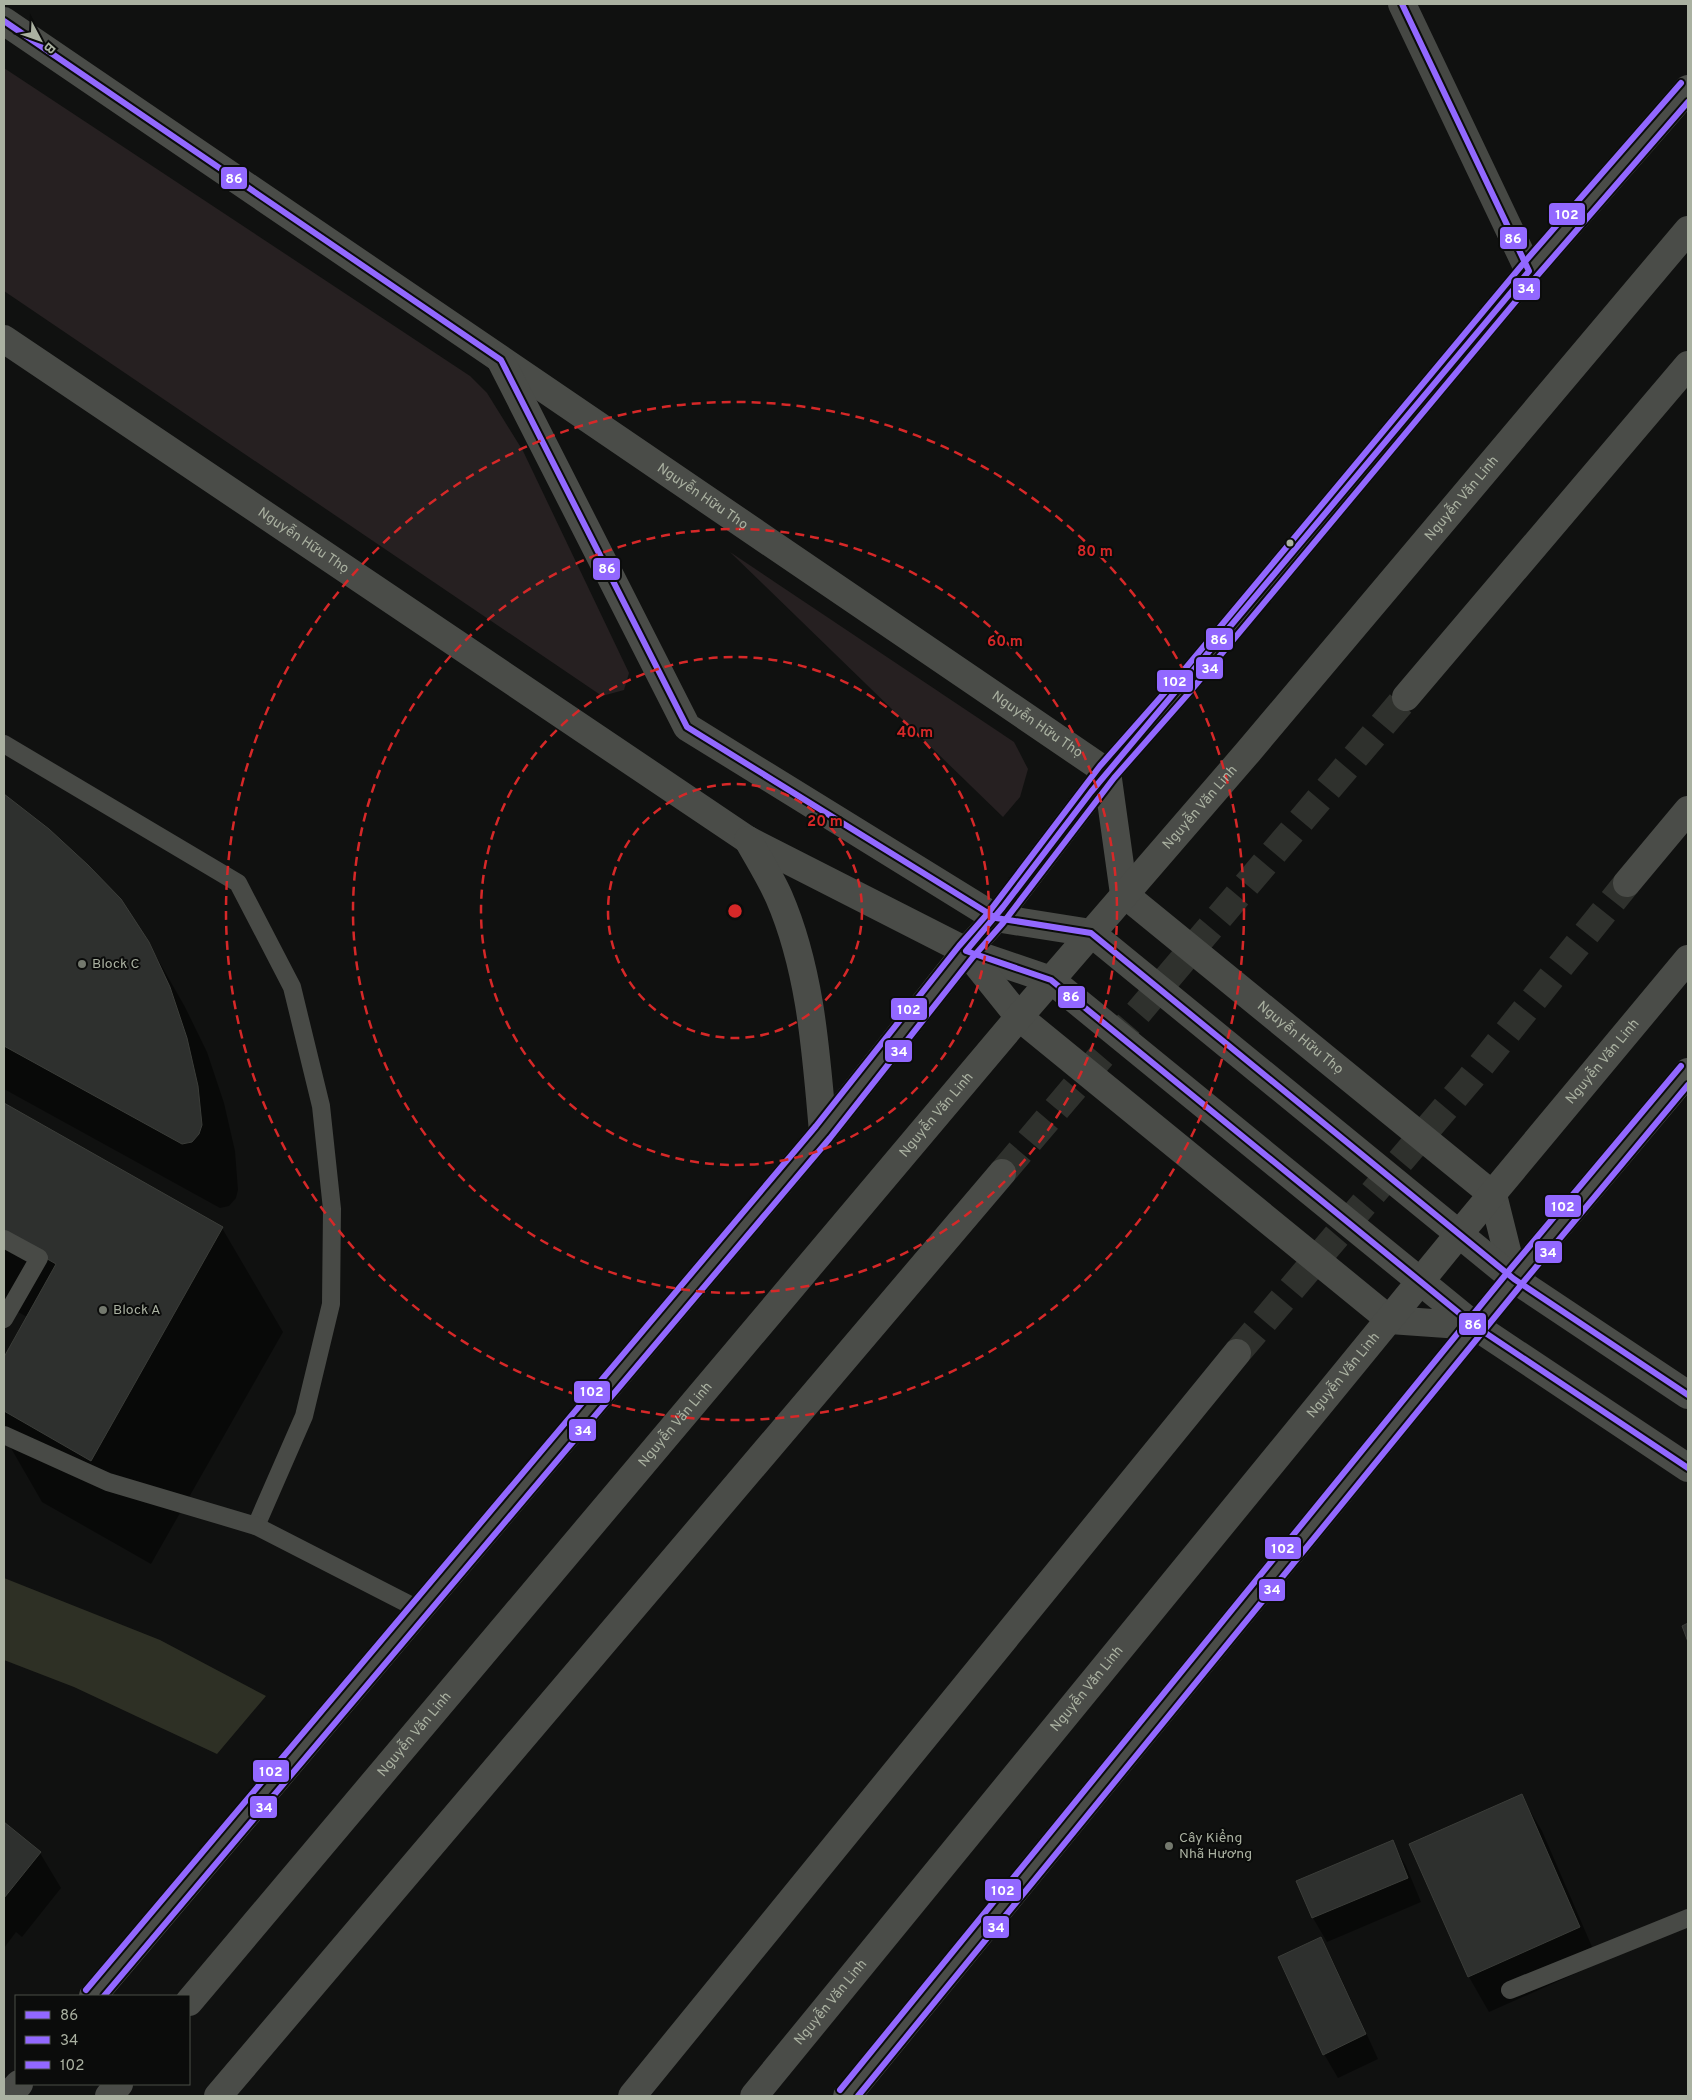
<svg xmlns="http://www.w3.org/2000/svg" width="1692" height="2100" viewBox="0 0 1692 2100" font-family="Overpass,sans-serif">
<rect width="100%" height="100%" fill="#101110"/>
<g fill="#262021">
<polygon points="4,68 470,376 487,393 523,451 629,673 624,690 602,696 4,291"/>
<polygon points="730,552 1014,742 1028,769 1020,797 1003,817"/>
</g>
<polygon fill="#2e3025" points="4,1578 160,1640 266,1696 217,1754 74,1687 4,1660"/>
<g fill="#0007">
<polygon points="4,796 48,830 148,942 185,1007 207,1052 224,1103 235,1151 238,1190 236,1198 229,1206 220,1208 4,1089"/>
<polygon points="4,1105 222,1228 283,1332 151,1564 42,1502 4,1436 4,1359 27,1317 4,1304"/>
<polygon points="1521,1796 1542,1831 1599,1963 1489,2012 1469,1977 1411,1844"/>
<polygon points="4,1823 40,1853 61,1888 22,1937 16,1932 4,1948"/>
<polygon points="1392,1842 1406,1866 1421,1902 1327,1942 1313,1918 1298,1882"/>
<polygon points="1320,1939 1334,1963 1378,2059 1338,2078 1324,2054"/>
</g>
<g fill="#2e302e" stroke="#3b3d39">
<polygon points="4,794 49,829 88,865 121,899 149,942 170,987 187,1038 198,1086 202,1125 199,1134 192,1142 182,1144 4,1046"/>
<polygon points="4,1103 223,1227 91,1461 4,1411 4,1357 56,1264 4,1234"/>
<polygon points="1688,1623 1688,1642 1682,1626"/>
<polygon points="1522,1794 1580,1927 1468,1977 1409,1844"/>
<polygon points="4,1822 41,1852 4,1898"/>
<polygon points="1393,1840 1408,1878 1312,1918 1296,1881"/>
<polygon points="1321,1937 1366,2034 1323,2055 1278,1957"/>
</g>
<g fill="none" stroke-linecap="round" stroke-linejoin="round">
<g stroke="#2f312d" stroke-width="28" stroke-dasharray="28 14" stroke-linecap="butt">
<polyline points="1002,1173 1406,697"/>
<polyline points="1237,1353 1470,1079 1627,883"/>
</g>
<g stroke="#484a46" stroke-width="18">
<polyline points="4,744 238,883 292,987 321,1106 332,1209 331,1304 304,1416 256,1526"/>
<polyline points="4,1239 39,1258 4,1319"/>
<polyline points="4,1435 108,1482 256,1526 418,1609"/>
<polyline points="1510,1990 1688,1918"/>
</g>
<polyline stroke="#464844" stroke-width="28" points="1402,4 1529,271"/>
<g stroke="#4a4c48" stroke-width="28">
<path id="s1" d="M 4,21 L 1107,772 L 1124,894 L 1493,1195 L 1514,1279"/>
<path id="s2" d="M 4,339 L 748,840 L 966,951 L 1051,980 L 1475,1326 L 1688,1468"/>
<polyline points="501,361 687,727 996,918 1091,933 1514,1279 1688,1395"/>
<path d="M 748,840 C 758,858 770,877 779,897 C 811,971 816,1053 823,1132"/>
<polyline points="966,951 1019,1017 1390,1320 1475,1326"/>
<polyline points="93,1996 823,1132 966,951 996,918 1107,772 1181,688 1529,271 1688,89"/>
<polyline points="8,2096 19,2084"/>
<polyline points="847,2096 1514,1279 1688,1072"/>
</g>
<g stroke="#4a4c48" stroke-width="28">
<polyline points="1406,697 1688,365"/>
<polyline points="1627,883 1688,810"/>
<path id="s3" d="M 189,2002 L 1019,1017 L 1248,752 L 1688,230"/>
<polyline points="109,2096 119,2084"/>
<polyline points="218,2096 1002,1173"/>
<polyline points="632,2096 1237,1353"/>
<path id="s4" d="M 754,2096 L 1459,1234 L 1688,959"/>
</g>
<g stroke="#0b0c0b" stroke-width="10">
<g id="bus-1">
<polyline points="1402,4 1529,271 1091,792 1003,907 966,951 1051,980 1475,1326 1688,1468"/>
<polyline points="4,21 501,360 687,727 996,918 1091,933 1514,1279 1688,1395"/>
</g>
</g>
<g stroke="#0b0c0b" stroke-width="10">
<g id="bus-2">
<polyline points="104,1996 830,1138 973,957 1003,923 1114,778 1188,694 1536,277 1688,102"/>
<polyline points="858,2096 1521,1285 1688,1085"/>
</g>
</g>
<g stroke="#0b0c0b" stroke-width="10">
<g id="bus-3">
<polyline points="86,1990 816,1126 959,946 989,912 1100,766 1174,682 1522,265 1681,83"/>
<polyline points="840,2090 1507,1273 1681,1066"/>
</g>
</g>
<use href="#bus-1" stroke="#9268ff" stroke-width="6"/>
<use href="#bus-2" stroke="#9268ff" stroke-width="6"/>
<use href="#bus-3" stroke="#9268ff" stroke-width="6"/>
</g>
<g fill="none" stroke="#d62828" stroke-width="2.5" stroke-dasharray="9 6">
<circle cx="735" cy="911" r="127"/>
<circle cx="735" cy="911" r="254"/>
<circle cx="735" cy="911" r="382"/>
<circle cx="735" cy="911" r="509"/>
</g>
<circle fill="#aab1a1" stroke="#0b0c0b" stroke-width="2" cx="1290" cy="543" r="4.5"/>
<g fill="#74796e" stroke="#0b0c0b" stroke-width="2">
<circle cx="82" cy="964" r="5"/>
<circle cx="103" cy="1310" r="5"/>
<circle cx="1169" cy="1846" r="5"/>
</g>
<g text-anchor="middle" dominant-baseline="central" stroke-width="4" stroke-linejoin="round" paint-order="stroke">
<g font-size="14" fill="#aab1a1" stroke="#0b0c0b">
<text stroke="none"><textPath href="#s1" startOffset="845">Nguyễn Hữu Thọ</textPath></text>
<text stroke="none"><textPath href="#s3" startOffset="1970">Nguyễn Văn Linh</textPath></text>
<text stroke="none"><textPath href="#s2" startOffset="361">Nguyễn Hữu Thọ</textPath></text>
<text stroke="none"><textPath href="#s1" startOffset="1250">Nguyễn Hữu Thọ</textPath></text>
<text stroke="none"><textPath href="#s3" startOffset="1565">Nguyễn Văn Linh</textPath></text>
<text stroke="none"><textPath href="#s1" startOffset="1685">Nguyễn Hữu Thọ</textPath></text>
<text stroke="none"><textPath href="#s4" startOffset="1338">Nguyễn Văn Linh</textPath></text>
<text stroke="none"><textPath href="#s3" startOffset="1160">Nguyễn Văn Linh</textPath></text>
<text stroke="none"><textPath href="#s4" startOffset="931">Nguyễn Văn Linh</textPath></text>
<text stroke="none"><textPath href="#s3" startOffset="755">Nguyễn Văn Linh</textPath></text>
<text stroke="none"><textPath href="#s4" startOffset="526">Nguyễn Văn Linh</textPath></text>
<text stroke="none"><textPath href="#s3" startOffset="350">Nguyễn Văn Linh</textPath></text>
<text stroke="none"><textPath href="#s4" startOffset="121">Nguyễn Văn Linh</textPath></text>
</g>
<g font-size="14" fill="#aab1a1" stroke="#0b0c0b" text-anchor="start">
<text x="92" y="964">Block C</text>
<text x="113" y="1310">Block A</text>
<text x="1179" y="1838">Cây Kiểng<tspan x="1179" dy="16">Nhã Hương</tspan></text>
</g>
</g>
<circle cx="735" cy="911" r="8" fill="#d62828" stroke="#0b0c0b" stroke-width="2.5"/>
<g font-size="15" text-anchor="middle" font-weight="bold" fill="#d62828" stroke="#0b0c0b" stroke-width="4" stroke-linejoin="round" paint-order="stroke">
<text x="1095" y="556">80 m</text>
<text x="1005" y="646">60 m</text>
<text x="915" y="737">40 m</text>
<text x="825" y="826">20 m</text>
</g>
<g stroke="#0b0c0b" stroke-width="2">
<rect x="220" y="166" width="28" height="24" rx="5" fill="#9268ff"/>
<rect x="1548" y="202" width="38" height="24" rx="5" fill="#9268ff"/>
<rect x="1499" y="226" width="29" height="24" rx="5" fill="#9268ff"/>
<rect x="1512" y="277" width="29" height="24" rx="5" fill="#9268ff"/>
<rect x="592" y="557" width="29" height="24" rx="5" fill="#9268ff"/>
<rect x="1205" y="627" width="29" height="24" rx="5" fill="#9268ff"/>
<rect x="1195" y="656" width="29" height="24" rx="5" fill="#9268ff"/>
<rect x="1156" y="669" width="38" height="24" rx="5" fill="#9268ff"/>
<rect x="1057" y="985" width="29" height="24" rx="5" fill="#9268ff"/>
<rect x="890" y="997" width="38" height="24" rx="5" fill="#9268ff"/>
<rect x="884" y="1039" width="29" height="24" rx="5" fill="#9268ff"/>
<rect x="1544" y="1194" width="38" height="24" rx="5" fill="#9268ff"/>
<rect x="1534" y="1240" width="29" height="24" rx="5" fill="#9268ff"/>
<rect x="1458" y="1312" width="29" height="24" rx="5" fill="#9268ff"/>
<rect x="573" y="1380" width="38" height="24" rx="5" fill="#9268ff"/>
<rect x="568" y="1418" width="29" height="24" rx="5" fill="#9268ff"/>
<rect x="1264" y="1536" width="38" height="24" rx="5" fill="#9268ff"/>
<rect x="1258" y="1578" width="28" height="24" rx="5" fill="#9268ff"/>
<rect x="252" y="1759" width="38" height="24" rx="5" fill="#9268ff"/>
<rect x="249" y="1795" width="29" height="24" rx="5" fill="#9268ff"/>
<rect x="984" y="1878" width="38" height="24" rx="5" fill="#9268ff"/>
<rect x="982" y="1915" width="28" height="24" rx="5" fill="#9268ff"/>
</g>
<g font-size="14" text-anchor="middle" font-weight="bold" fill="#fff">
<text x="234" y="183">86</text>
<text x="1567" y="219">102</text>
<text x="1513" y="243">86</text>
<text x="1526" y="293">34</text>
<text x="607" y="573">86</text>
<text x="1219" y="644">86</text>
<text x="1210" y="673">34</text>
<text x="1175" y="686">102</text>
<text x="1071" y="1001">86</text>
<text x="909" y="1014">102</text>
<text x="899" y="1056">34</text>
<text x="1563" y="1211">102</text>
<text x="1548" y="1257">34</text>
<text x="1473" y="1329">86</text>
<text x="592" y="1396">102</text>
<text x="583" y="1435">34</text>
<text x="1283" y="1553">102</text>
<text x="1272" y="1594">34</text>
<text x="271" y="1776">102</text>
<text x="264" y="1812">34</text>
<text x="1003" y="1895">102</text>
<text x="996" y="1932">34</text>
</g>
<rect width="1692" height="2100" fill="none" stroke="#aab1a1" stroke-width="10"/>
<rect x="15" y="1995" width="175" height="90" fill="#0b0c0b" stroke="#4b4e47"/>
<rect x="25" y="2011" width="25" height="8" fill="#9268ff" stroke="#4b4e47"/>
<text x="60" y="2020" font-size="15" fill="#aab1a1">86</text>
<rect x="25" y="2036" width="25" height="8" fill="#9268ff" stroke="#4b4e47"/>
<text x="60" y="2045" font-size="15" fill="#aab1a1">34</text>
<rect x="25" y="2061" width="25" height="8" fill="#9268ff" stroke="#4b4e47"/>
<text x="60" y="2070" font-size="15" fill="#aab1a1">102</text>
<g transform="translate(40 40) rotate(131)" stroke="#0b0c0b" stroke-width="4" paint-order="stroke">
<path d="M0-4L9 19L0 12L-9 19Z" fill="#aab1a1"/>
<text y="-8" font-size="14" font-weight="bold" text-anchor="middle" fill="#aab1a1">B</text>
</g>
</svg>
